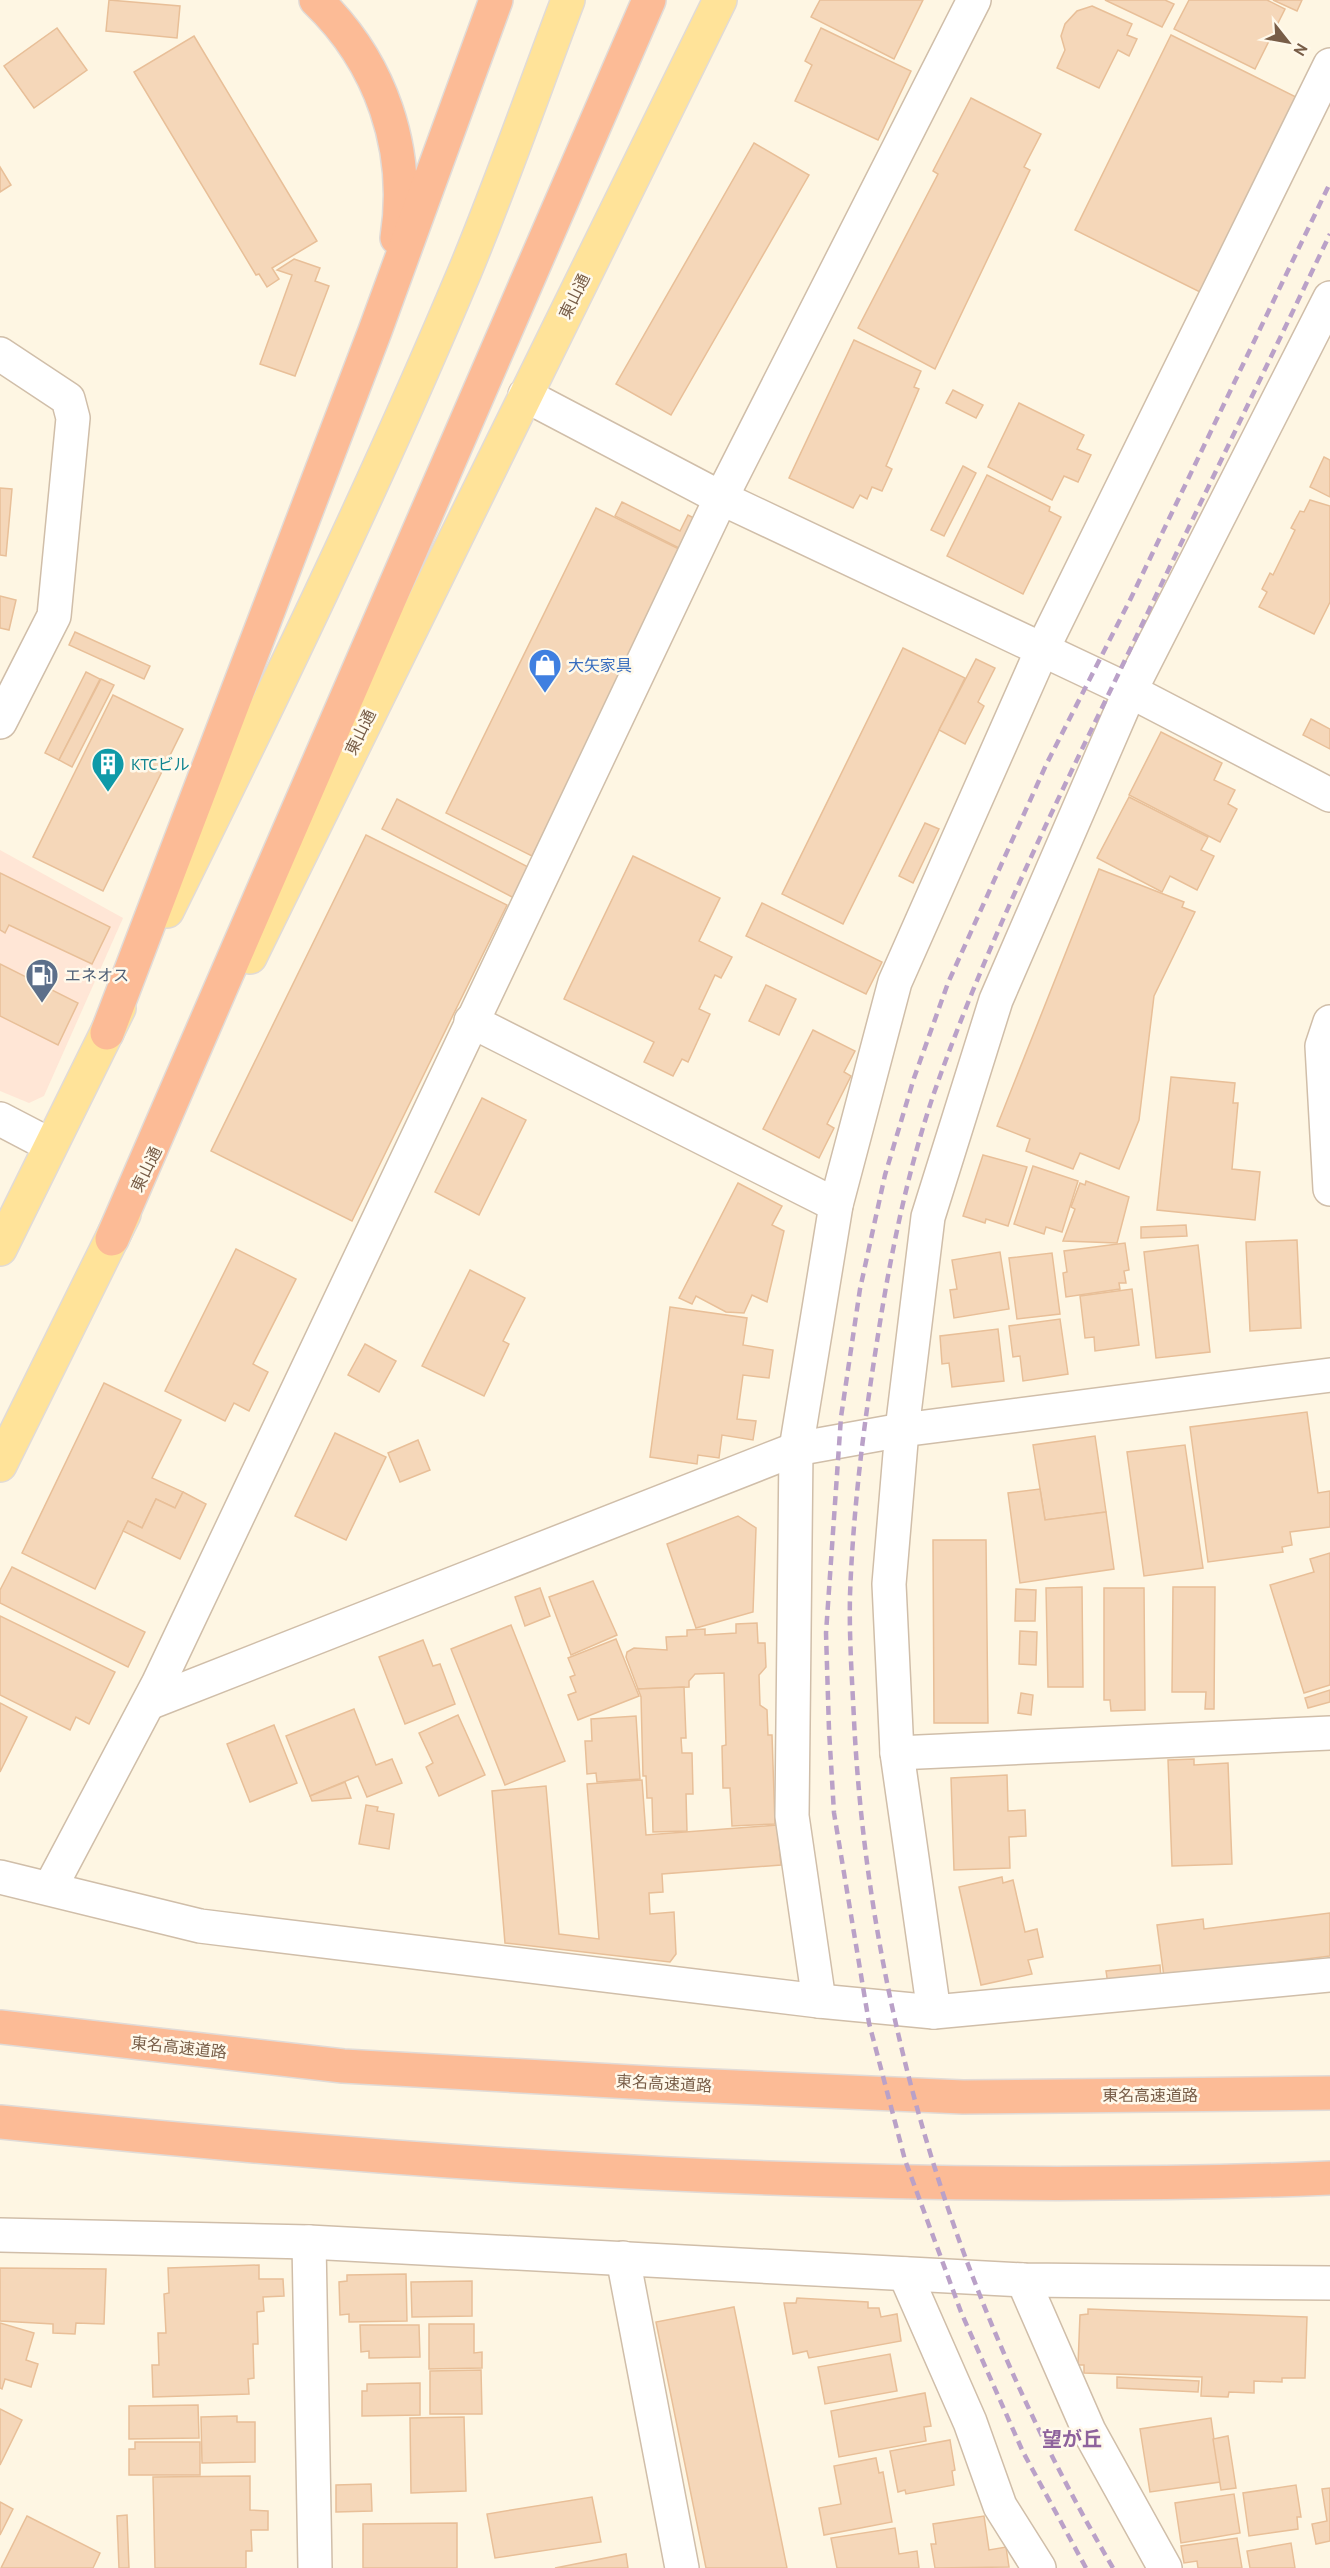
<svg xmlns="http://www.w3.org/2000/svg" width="1330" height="2568" viewBox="0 0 1330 2568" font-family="'PT Sans','Noto Sans JP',sans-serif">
<rect width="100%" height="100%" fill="#fef6e3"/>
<polygon fill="#ffe6d6" points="0,850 123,918 44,1096 29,1103 0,1091"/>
<g fill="#f5d7b9" stroke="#e8bf98" stroke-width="1.5">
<polygon points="109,0 180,6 177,38 106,31"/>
<polygon points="820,0 923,0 894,59 811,17"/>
<polygon points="1105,0 1165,0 1174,4 1162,27"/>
<polygon points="1189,0 1267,0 1285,9 1255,69 1174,29"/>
<polygon points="1273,0 1302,0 1297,11"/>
<polygon points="1092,6 1132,24 1127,35 1137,39 1129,56 1118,50 1099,88 1057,68 1065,50 1061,36 1065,24 1077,11"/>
<polygon points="57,28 87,70 34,108 4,66"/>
<polygon points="821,28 911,71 878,140 795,101 812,65 805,61"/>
<polygon points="1171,35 1300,99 1204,294 1075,230"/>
<polygon points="194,36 317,241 272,268 279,279 267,287 259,274 256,275 134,72"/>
<polygon points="971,98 1041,134 1024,167 1030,170 935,369 858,328 938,174 933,171"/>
<polygon points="754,143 809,175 671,415 616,384"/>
<polygon points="0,167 11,185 0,192"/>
<polygon points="294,259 320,268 315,281 329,286 295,376 260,364 292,275 277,270"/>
<polygon points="854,340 921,371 914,387 919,389 886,466 892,469 882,491 872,487 867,499 860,495 853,508 789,478"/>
<polygon points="953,390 983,405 976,418 946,403"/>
<polygon points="1019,403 1084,435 1077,449 1091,455 1088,461 1078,482 1064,476 1052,500 988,467"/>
<polygon points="1324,457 1330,460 1330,497 1310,487"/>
<polygon points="963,466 976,473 944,536 931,530"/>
<polygon points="987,475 1050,507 1049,511 1061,517 1023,594 947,556"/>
<polygon points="0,488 12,489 6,556 0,555"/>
<polygon points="1310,500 1330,506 1330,602 1314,634 1259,607 1267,592 1262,589 1270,573 1273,575 1295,530 1291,528 1300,511 1304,512"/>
<polygon points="622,502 680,531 688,515 696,519 681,549 615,516"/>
<polygon points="596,508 683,551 532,856 446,813"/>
<polygon points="0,596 16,600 9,630 0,628"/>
<polygon points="75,632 150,666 144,679 69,645"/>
<polygon points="903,648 965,678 843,924 782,894"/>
<polygon points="976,659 995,668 978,702 984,706 965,744 939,730"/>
<polygon points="86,672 100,679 59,760 45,753"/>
<polygon points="101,679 114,685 72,767 59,760"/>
<polygon points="113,695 183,729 103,891 33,857"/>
<polygon points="1311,719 1330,729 1330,749 1303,735"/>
<polygon points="1161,732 1222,763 1214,780 1235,790 1228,804 1237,809 1220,842 1129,795"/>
<polygon points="1129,797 1208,837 1201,850 1214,856 1197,890 1170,876 1162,892 1097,858"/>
<polygon points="397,799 530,868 514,898 382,829"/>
<polygon points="925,823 939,829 913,883 899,876"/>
<polygon points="366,835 507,905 352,1221 211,1151"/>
<polygon points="633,856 720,898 699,941 732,957 721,978 715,975 699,1009 710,1014 688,1062 682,1059 673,1076 644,1062 654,1042 564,999"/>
<polygon points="1099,869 1184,902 1182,907 1195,912 1154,996 1139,1120 1119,1169 1080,1153 1073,1169 1026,1151 1030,1139 997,1126"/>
<polygon points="0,873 110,927 92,964 9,925 5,933 0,930"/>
<polygon points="762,903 882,962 866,994 746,936"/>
<polygon points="0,964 78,1003 58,1045 0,1016"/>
<polygon points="766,985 796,999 779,1035 749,1021"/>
<polygon points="813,1030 855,1051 844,1072 851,1076 827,1124 834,1128 819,1158 763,1129"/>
<polygon points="1171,1077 1235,1083 1233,1103 1238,1103 1232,1169 1260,1172 1255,1220 1157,1210"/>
<polygon points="482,1098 526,1120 479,1215 435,1192"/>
<polygon points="983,1155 1027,1167 1008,1226 986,1219 985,1223 963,1216"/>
<polygon points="1033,1166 1078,1181 1062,1232 1046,1227 1044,1234 1014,1224"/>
<polygon points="1086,1181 1129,1197 1117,1243 1063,1241 1075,1209 1071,1207 1080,1183 1085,1185"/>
<polygon points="738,1183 782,1206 772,1225 784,1231 767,1302 752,1295 744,1313 726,1312 696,1296 692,1304 679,1298"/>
<polygon points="1186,1225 1187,1236 1141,1238 1141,1227"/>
<polygon points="1297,1240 1301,1328 1250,1331 1246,1242"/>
<polygon points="1125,1243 1129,1270 1124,1271 1126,1283 1119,1283 1120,1289 1066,1297 1063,1273 1067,1272 1064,1251"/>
<polygon points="1198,1245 1210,1352 1156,1358 1144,1252"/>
<polygon points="236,1249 296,1279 253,1364 268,1372 249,1411 234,1403 225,1421 165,1391"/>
<polygon points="1000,1252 1009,1309 954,1318 950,1290 957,1289 952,1260"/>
<polygon points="1052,1253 1060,1314 1017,1319 1009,1258"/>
<polygon points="470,1270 525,1298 503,1341 509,1344 484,1396 422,1366"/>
<polygon points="1132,1289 1139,1345 1095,1351 1094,1337 1085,1338 1080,1296"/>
<polygon points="670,1307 747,1318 743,1345 773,1350 769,1378 743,1375 737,1419 756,1421 753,1440 722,1435 719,1458 698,1455 697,1464 650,1457"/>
<polygon points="1060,1319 1068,1374 1023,1381 1020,1356 1013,1357 1009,1326"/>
<polygon points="998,1329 1004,1381 952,1387 949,1363 942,1364 940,1336"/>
<polygon points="365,1344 396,1361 379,1392 348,1375"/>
<polygon points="104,1383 181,1420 152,1478 183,1492 175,1508 156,1499 142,1528 128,1521 95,1589 22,1553"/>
<polygon points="1307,1412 1318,1493 1330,1491 1330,1527 1290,1532 1292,1545 1282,1547 1283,1552 1208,1562 1190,1427"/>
<polygon points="335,1433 386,1457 346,1540 295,1516"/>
<polygon points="1095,1436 1106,1512 1045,1520 1033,1445"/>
<polygon points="418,1440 430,1470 400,1482 388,1453"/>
<polygon points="1185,1445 1203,1568 1144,1576 1127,1452"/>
<polygon points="1040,1489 1045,1520 1106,1512 1114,1569 1020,1583 1008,1493"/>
<polygon points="183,1492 206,1504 180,1559 123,1531 128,1521 142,1528 156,1499 175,1508"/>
<polygon points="738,1516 756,1528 753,1612 696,1628 667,1544"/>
<polygon points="933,1540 986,1540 988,1723 934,1723"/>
<polygon points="1330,1553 1330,1685 1304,1693 1270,1585 1314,1572 1310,1559"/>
<polygon points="12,1567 145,1632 128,1667 0,1603 0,1590"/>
<polygon points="593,1581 617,1635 571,1655 549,1597"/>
<polygon points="1082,1587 1083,1687 1048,1687 1046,1588"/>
<polygon points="1173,1587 1215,1587 1214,1709 1205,1709 1206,1692 1172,1692"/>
<polygon points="540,1588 550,1616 525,1626 515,1597"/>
<polygon points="1104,1588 1144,1588 1145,1710 1111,1711 1110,1700 1104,1700"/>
<polygon points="1016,1589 1036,1590 1035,1621 1015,1621"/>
<polygon points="0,1616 115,1672 89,1724 76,1717 70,1730 0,1695"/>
<polygon points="757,1623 758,1643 765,1643 766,1667 759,1675 760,1705 767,1710 768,1735 772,1735 775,1824 732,1826 730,1788 723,1788 722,1746 726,1745 724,1673 695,1674 689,1681 689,1687 638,1689 626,1657 627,1652 634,1648 667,1650 666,1637 687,1636 687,1630 705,1629 705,1635 736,1633 736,1624"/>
<polygon points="511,1625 565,1761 505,1785 451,1649"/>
<polygon points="1020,1631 1037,1632 1036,1665 1019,1664"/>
<polygon points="616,1639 639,1696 578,1720 568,1695 576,1692 570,1677 575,1675 568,1658"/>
<polygon points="423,1640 433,1666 440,1664 455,1704 405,1724 379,1657"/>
<polygon points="684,1687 686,1738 681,1738 682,1753 692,1753 693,1794 686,1794 687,1831 653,1832 652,1798 647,1798 646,1776 643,1776 641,1697 638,1689"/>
<polygon points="1330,1690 1330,1702 1308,1708 1305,1698"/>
<polygon points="1021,1693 1033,1695 1031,1715 1018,1713"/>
<polygon points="0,1703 27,1717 0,1772"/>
<polygon points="354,1709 376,1765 392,1759 402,1783 367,1797 358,1776 310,1796 286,1736"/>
<polygon points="458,1715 485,1775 439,1796 426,1767 433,1763 419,1733"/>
<polygon points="636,1716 640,1779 597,1782 596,1773 587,1774 585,1741 592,1741 591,1719"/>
<polygon points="274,1725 297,1783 250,1802 227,1744"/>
<polygon points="1194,1759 1194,1765 1228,1763 1232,1864 1172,1866 1168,1760"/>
<polygon points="1007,1775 1008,1811 1025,1810 1026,1836 1009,1837 1010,1868 954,1870 951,1778"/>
<polygon points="642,1780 646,1835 777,1825 781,1865 662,1874 663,1892 649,1893 650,1914 674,1912 676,1954 670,1962 505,1943 492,1791 546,1786 559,1934 599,1939 587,1784"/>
<polygon points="345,1782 351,1798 312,1801 310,1796"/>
<polygon points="366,1805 378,1807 377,1811 394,1814 389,1849 359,1844"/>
<polygon points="1002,1877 1003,1883 1013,1880 1025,1932 1037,1929 1043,1957 1028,1960 1032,1974 981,1985 959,1887"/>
<polygon points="1330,1913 1330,1956 1164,1977 1157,1925 1203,1919 1204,1929"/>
<polygon points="1160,1965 1161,1979 1108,1984 1106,1971"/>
<polygon points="259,2265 259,2279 283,2279 284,2296 263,2297 264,2311 257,2312 258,2344 253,2344 254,2378 248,2379 249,2394 153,2397 152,2365 159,2365 158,2333 166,2333 164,2294 169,2293 168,2268"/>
<polygon points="0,2268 106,2269 104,2324 76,2323 75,2334 53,2333 53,2324 0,2321"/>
<polygon points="406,2274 407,2321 349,2322 349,2314 340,2315 339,2282 347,2281 347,2275"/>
<polygon points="472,2281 472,2316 412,2317 411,2282"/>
<polygon points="797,2298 868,2302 868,2308 879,2308 881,2317 897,2314 901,2341 809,2358 807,2351 793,2354 784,2303 796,2303"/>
<polygon points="734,2307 787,2568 706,2568 656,2322"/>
<polygon points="1088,2309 1307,2317 1305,2378 1282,2378 1282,2382 1254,2381 1254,2393 1229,2392 1228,2397 1201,2396 1202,2377 1084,2373 1084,2365 1078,2365 1080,2315 1088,2314"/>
<polygon points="0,2323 34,2333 26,2360 38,2364 31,2387 5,2379 2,2389 0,2388"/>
<polygon points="429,2324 474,2324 474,2353 482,2352 482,2368 429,2369"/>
<polygon points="360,2325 419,2325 420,2357 369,2358 369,2351 361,2352"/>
<polygon points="890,2354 897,2391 825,2404 818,2367"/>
<polygon points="481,2370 482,2414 430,2414 430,2371"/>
<polygon points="1117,2377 1199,2381 1198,2392 1117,2388"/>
<polygon points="420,2383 420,2415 362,2416 362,2391 367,2391 367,2384"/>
<polygon points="925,2393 931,2426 924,2427 926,2441 839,2457 831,2411"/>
<polygon points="198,2405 199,2438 129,2439 129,2406"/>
<polygon points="0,2409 22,2420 0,2465"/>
<polygon points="237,2416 237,2422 255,2422 255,2462 202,2463 201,2417"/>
<polygon points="464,2417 466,2491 411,2493 410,2418"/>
<polygon points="1211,2418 1220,2482 1150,2492 1140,2429"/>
<polygon points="1228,2436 1236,2488 1221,2490 1213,2439"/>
<polygon points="950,2440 955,2470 952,2471 954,2485 906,2494 905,2490 898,2492 890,2451"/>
<polygon points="135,2442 200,2442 200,2475 129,2475 129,2449 135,2449"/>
<polygon points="876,2458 879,2473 883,2472 892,2522 824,2535 819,2508 841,2504 834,2466"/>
<polygon points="250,2476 250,2510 268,2511 268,2530 251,2530 252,2551 246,2551 246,2568 155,2568 153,2477"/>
<polygon points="371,2484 372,2511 336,2512 336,2485"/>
<polygon points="1296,2485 1301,2517 1297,2517 1298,2529 1249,2536 1243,2493"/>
<polygon points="1330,2488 1330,2541 1316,2544 1312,2524 1327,2521 1322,2489"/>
<polygon points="1234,2494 1240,2533 1181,2543 1175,2503"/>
<polygon points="592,2497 601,2542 495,2558 487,2514"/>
<polygon points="0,2502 13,2509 0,2535"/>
<polygon points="127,2515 129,2568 119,2568 117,2516"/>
<polygon points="27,2516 100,2553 93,2568 1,2568"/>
<polygon points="984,2516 989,2550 1006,2547 1009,2567 935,2568 931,2544 936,2544 933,2524"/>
<polygon points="457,2523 457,2568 363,2568 363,2524"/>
<polygon points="895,2528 899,2554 917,2551 919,2568 837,2568 831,2538"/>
<polygon points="1237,2538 1242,2568 1198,2568 1197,2561 1184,2563 1181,2546"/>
<polygon points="1291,2543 1295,2568 1250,2568 1247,2551"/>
<polygon points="626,2554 628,2568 555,2568"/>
</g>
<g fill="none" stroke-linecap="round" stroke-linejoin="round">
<g stroke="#d0bea9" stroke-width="36">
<g id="minor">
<polyline points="0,354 68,399 73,418 54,616 0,722"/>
<polyline points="525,395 721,498 1130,691 1330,795"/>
<polyline points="471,1021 836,1205"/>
<polyline points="1330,1022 1322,1046 1330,1189"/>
<polyline points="0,1119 50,1145"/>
<polyline points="149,1703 796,1449 902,1430 1330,1375"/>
<polyline points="897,1753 1330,1733"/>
<polyline points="0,1877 200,1926 819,2001 934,2012 1330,1975"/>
<polyline points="50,1888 158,1684 721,498 974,0"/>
<polyline points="819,2001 792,1816 796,1449 836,1205 895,982 1042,650 1330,65"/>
<polyline points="934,2012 897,1753 889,1584 902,1430 928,1217 996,1000 1130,691 1330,298"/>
<polyline points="0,2235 309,2242 1023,2280 1330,2283"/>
<polyline points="309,2242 315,2568"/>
<polyline points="623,2258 682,2568"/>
<polyline points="905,2274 970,2422 1000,2506 1039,2568"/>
<polyline points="1023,2280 1089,2431 1165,2568"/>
</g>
</g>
<g stroke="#e1dbd7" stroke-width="36">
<g id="major">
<path d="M 167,911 C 271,700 374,488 465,271 C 502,182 534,90 568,0"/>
<polyline points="250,957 720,0"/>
<polyline points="0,1249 119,1008"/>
<polyline points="0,1465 124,1214"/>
</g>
</g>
<g stroke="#e1dbd7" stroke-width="36">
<g id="highway">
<path d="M 316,0 C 381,62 411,149 397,238"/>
<polyline points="107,1033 375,331 496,0"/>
<polyline points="112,1239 649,0"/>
<polyline points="0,2027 343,2066 668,2084 963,2097 1330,2093"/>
<path d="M 0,2122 C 439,2167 889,2196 1330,2178"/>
</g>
</g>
<use href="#minor" stroke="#fff" stroke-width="33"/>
<use href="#major" stroke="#ffe399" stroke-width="33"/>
<use href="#highway" stroke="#fcbb96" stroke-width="33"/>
<g stroke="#baa1c8" stroke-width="4.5" stroke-dasharray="9 6" stroke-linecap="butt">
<polyline points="1086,2568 1023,2452 961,2312 905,2160 869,2023 834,1813 829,1730 826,1633 841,1417 860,1289 885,1175 914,1078 948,983 1046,765 1131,598 1330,183"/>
<path d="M 1113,2568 C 961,2309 869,2020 854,1720 C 852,1678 849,1637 850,1595 C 853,1512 863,1430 876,1348 C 889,1262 906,1176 934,1093 C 983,953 1049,817 1114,683 C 1186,533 1258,384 1330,234"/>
</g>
</g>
<defs>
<g id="shop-pin" transform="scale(1.725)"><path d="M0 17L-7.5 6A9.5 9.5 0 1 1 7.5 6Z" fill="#3f7fe0" stroke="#fff9eb"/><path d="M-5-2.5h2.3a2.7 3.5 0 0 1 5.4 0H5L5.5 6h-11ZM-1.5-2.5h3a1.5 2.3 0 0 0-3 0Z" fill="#fff"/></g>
<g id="building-pin" transform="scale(1.725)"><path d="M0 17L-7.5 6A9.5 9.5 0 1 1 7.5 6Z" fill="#0f9aa8" stroke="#fff9eb"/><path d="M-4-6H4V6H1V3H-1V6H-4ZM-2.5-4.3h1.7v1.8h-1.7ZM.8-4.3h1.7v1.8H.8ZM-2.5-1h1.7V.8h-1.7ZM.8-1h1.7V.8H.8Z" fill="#fff"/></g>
<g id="fuel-pin" transform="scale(1.725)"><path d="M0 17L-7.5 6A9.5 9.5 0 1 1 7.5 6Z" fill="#5c6f8a" stroke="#fff9eb"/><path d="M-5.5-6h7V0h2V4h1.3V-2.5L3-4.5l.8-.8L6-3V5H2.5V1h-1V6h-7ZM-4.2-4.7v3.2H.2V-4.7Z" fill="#fff"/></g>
</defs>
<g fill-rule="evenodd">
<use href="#shop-pin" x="545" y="665"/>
<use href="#building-pin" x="108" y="764"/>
<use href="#fuel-pin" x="42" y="975"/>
</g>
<g text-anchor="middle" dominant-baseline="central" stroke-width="5" stroke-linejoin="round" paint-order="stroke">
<g font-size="16" fill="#785d47" stroke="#fff9eb">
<text transform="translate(574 296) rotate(-64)">東山通</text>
<text transform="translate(360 732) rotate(-64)">東山通</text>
<text transform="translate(146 1169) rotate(-64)">東山通</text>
<text transform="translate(179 2047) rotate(6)">東名高速道路</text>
<text transform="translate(664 2083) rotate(3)">東名高速道路</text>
<text x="1150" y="2095">東名高速道路</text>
</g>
<g font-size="16" fill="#366cbe" stroke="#fff9eb" text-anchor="start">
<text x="568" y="665">大矢家具</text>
</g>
<g font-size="16" fill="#0d838f" stroke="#fff9eb" text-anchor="start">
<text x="131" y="764">KTCビル</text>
</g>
<g font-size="16" fill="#4e5e75" stroke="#fff9eb" text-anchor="start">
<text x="65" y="975">エネオス</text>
</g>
<g font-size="20" font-weight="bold" fill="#8e629c" stroke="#fff9eb">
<text x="1072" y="2439">望が丘</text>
</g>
</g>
<g transform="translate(1288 42) rotate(121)" stroke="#fff9eb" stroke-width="4.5" paint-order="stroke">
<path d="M0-4.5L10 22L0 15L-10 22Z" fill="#785d47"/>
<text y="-9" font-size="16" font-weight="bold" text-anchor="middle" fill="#785d47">N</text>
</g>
</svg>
